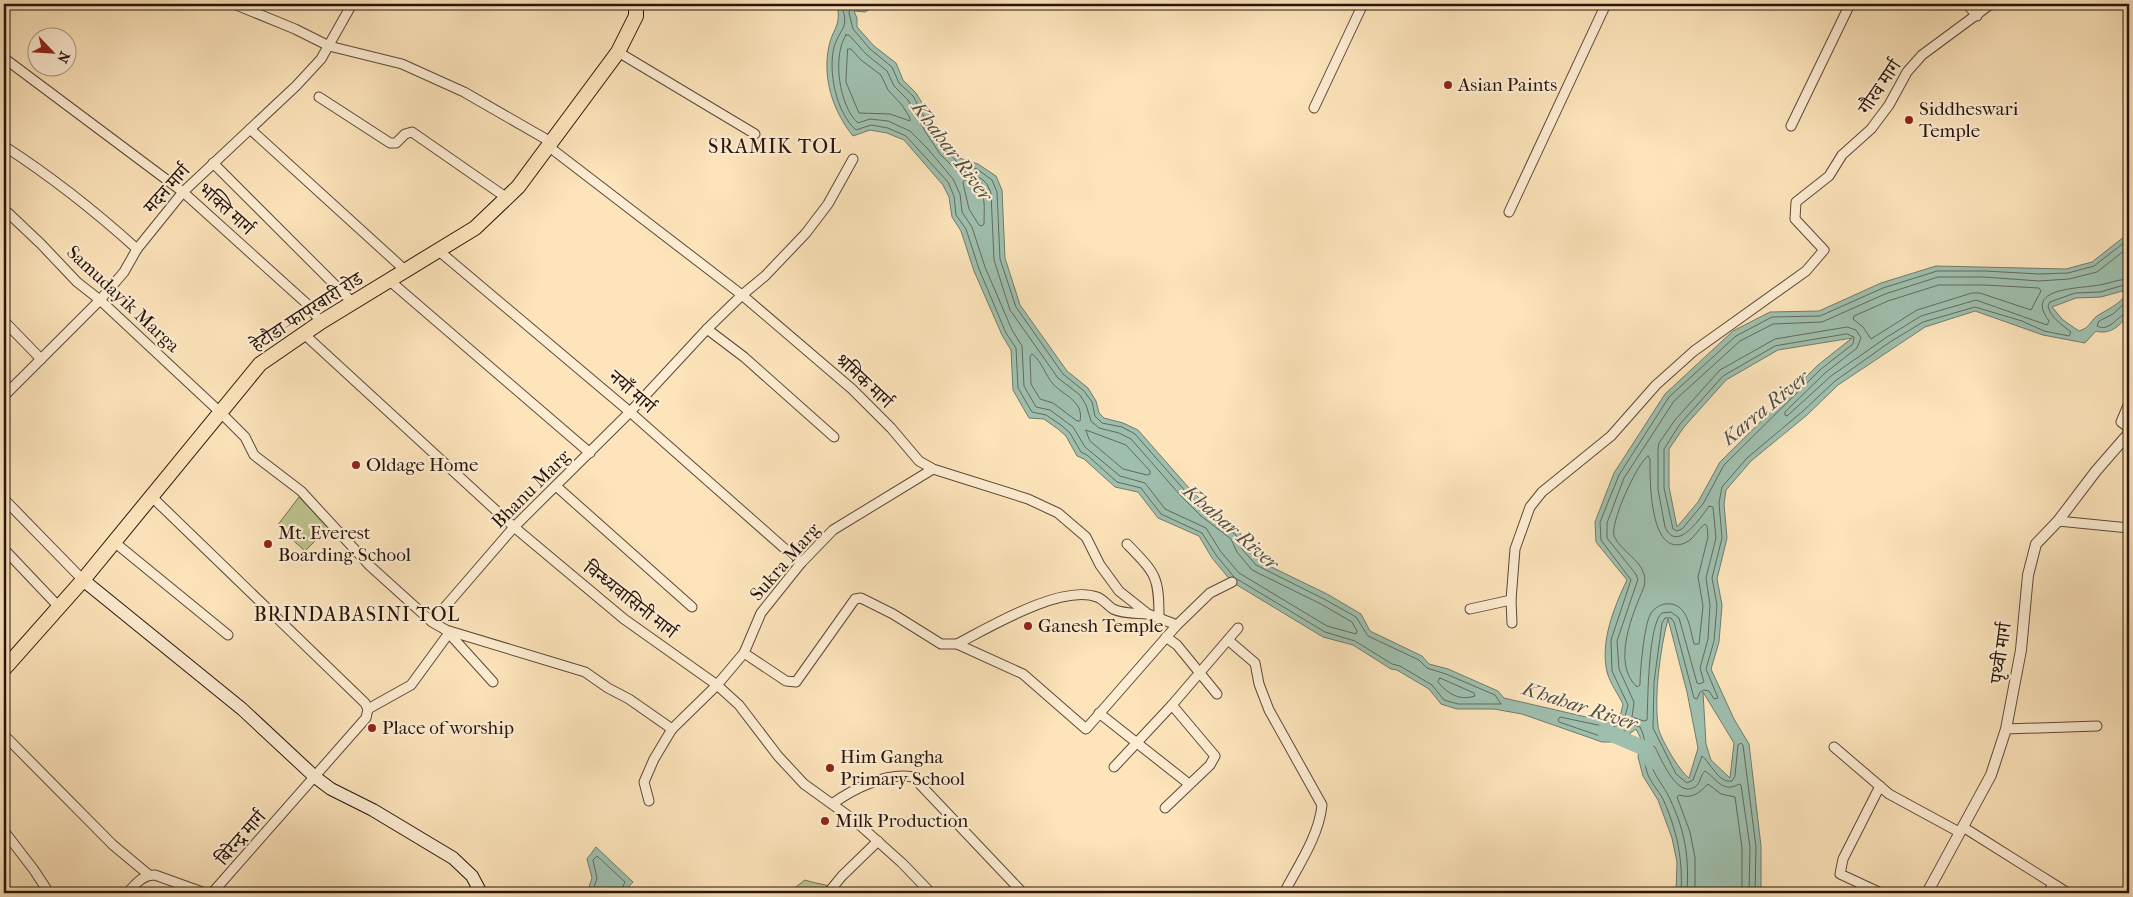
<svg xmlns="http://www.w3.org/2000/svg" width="2133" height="897" viewBox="0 0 2133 897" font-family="'IM FELL French Canon','Noto Serif Devanagari',serif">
<rect width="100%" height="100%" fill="#fde4bb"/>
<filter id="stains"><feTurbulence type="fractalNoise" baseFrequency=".004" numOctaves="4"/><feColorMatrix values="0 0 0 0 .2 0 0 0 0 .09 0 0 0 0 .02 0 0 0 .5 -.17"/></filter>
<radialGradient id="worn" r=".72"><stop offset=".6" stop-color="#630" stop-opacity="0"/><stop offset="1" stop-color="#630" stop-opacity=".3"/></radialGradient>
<g fill="#bec591" stroke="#726c4e">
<polygon points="299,497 328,528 305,551 277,526"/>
<path d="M 805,880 C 819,885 833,884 844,893 L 788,893 Z"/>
</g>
<g fill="#9fbfae" stroke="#6f7b6d" fill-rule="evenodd">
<path d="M 832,4 L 878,4 L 865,12 L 854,11 L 857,18 L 857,27 L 874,46 L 896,63 L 903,80 L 916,93 L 948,146 L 959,158 L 978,164 L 996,176 L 1002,190 L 1005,258 L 1020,305 L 1067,371 L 1088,388 L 1096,401 L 1099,413 L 1104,418 L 1123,423 L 1138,430 L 1189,488 L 1208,507 L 1239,531 L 1246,546 L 1259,561 L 1327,594 L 1361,614 L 1370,631 L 1422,656 L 1429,664 L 1448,669 L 1498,691 L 1504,698 L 1612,723 L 1620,717 L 1623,704 C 1618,694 1610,683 1607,672 C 1600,642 1614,607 1627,580 L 1596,542 L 1595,522 L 1614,473 L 1665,394 L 1733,331 L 1770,312 L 1819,311 L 1881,283 L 1936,266 L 2066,269 L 2092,262 L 2129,233 L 2129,310 C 2125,323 2110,336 2096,331 L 2085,343 L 2043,335 L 1975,311 L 1925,327 L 1838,385 L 1807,415 L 1751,461 L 1726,490 L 1724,504 L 1727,538 L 1717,579 L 1722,605 L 1719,642 L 1711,669 L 1734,719 L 1749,744 L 1761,846 L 1761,888 L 1760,893 L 1676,893 L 1677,862 L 1672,838 L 1658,800 L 1643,776 L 1638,757 L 1641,739 L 1636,729 L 1618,742 L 1602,742 L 1522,714 L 1494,709 L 1457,709 L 1441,704 L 1429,689 L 1397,670 L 1391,669 L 1353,645 L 1323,637 L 1232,582 L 1212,558 L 1199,536 L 1158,518 L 1138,492 L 1115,487 L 1084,459 L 1077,456 L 1066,436 L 1058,429 L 1044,419 L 1029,418 L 1013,390 L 1011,350 L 1002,335 L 974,271 L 961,231 L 952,217 L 949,197 L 943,185 L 904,140 L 887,133 L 870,130 L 853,136 C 833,111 822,78 829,46 C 832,30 840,28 838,10 ZM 2126,290 L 2126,295 C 2118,305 2108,309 2097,316 C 2089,322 2091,327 2079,331 L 2063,320 L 2052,307 L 2076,298 L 2101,297 ZM 1852,338 L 1818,365 L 1720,462 L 1698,502 L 1677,527 L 1669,487 L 1669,449 L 1684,427 L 1726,380 L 1778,350 ZM 1668,619 L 1687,692 L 1698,748 L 1689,778 C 1680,772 1659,737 1658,726 C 1654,695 1660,650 1668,619 ZM 1703,692 L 1734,743 L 1730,778 L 1711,760 L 1706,744 Z"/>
<polygon points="596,847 633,882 623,893 587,893 592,878 587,859"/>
</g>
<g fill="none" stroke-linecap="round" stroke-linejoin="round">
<g stroke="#626a5c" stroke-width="1">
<path d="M 839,4 C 844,9 846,19 844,26 C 841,33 836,39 834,47 C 828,72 836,112 856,130 L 871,125 L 888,128 L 906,136 L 948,182 L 954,196 L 956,215 L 966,229 L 979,269 L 1006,333 L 1016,348 L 1018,388 L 1032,412 L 1046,415 L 1061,425 L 1070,433 L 1081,452 L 1087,455 L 1117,482 L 1141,488 L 1161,514 L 1202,533 L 1216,555 L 1234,577"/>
<path d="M 868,4 C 862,7 855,4 850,9 L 849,13 L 853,29 L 870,49 L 892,67 L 899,83 L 913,96 L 931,130 L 945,149 L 957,162 L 977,169 L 992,180 L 997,192 L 1000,259 L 1016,307 L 1063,374 L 1084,391 L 1092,402 L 1095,416 L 1102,423 L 1122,427 L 1135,434 L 1186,492 L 1205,511 L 1236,535 L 1242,549 L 1256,565 L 1324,599 L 1356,617 L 1368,636 L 1419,660 L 1427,668 L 1446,674 L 1495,695 L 1501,704 L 1458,704 L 1444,700 L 1432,685 L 1400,666 L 1392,664 L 1355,641 L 1325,632 L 1237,579"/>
<path d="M 846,35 L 849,35 L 866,54 L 887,71 L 894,86 L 908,100 L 926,133 L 940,154 L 953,167 L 982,179 L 987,184 L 991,193 L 994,260 L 1010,310 L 1058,378 L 1080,395 L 1086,405 L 1091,421 L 1099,428 L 1119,433 L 1131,439 L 1181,496 L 1201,516 L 1231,539 L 1237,552 L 1252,570 L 1321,604 L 1352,622 L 1357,631 L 1356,634 L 1327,626 L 1239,573 L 1221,552 L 1206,528 L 1165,509 L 1145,483 L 1120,476 L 1085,447 L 1073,427 L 1050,410 L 1036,407 L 1024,386 L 1022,346 L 1012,330 L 985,267 L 972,227 L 962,212 L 960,194 L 953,179 L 927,148 L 910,131 L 888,121 L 870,119 L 858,123 C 839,106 832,56 846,35 Z"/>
<polygon points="848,49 851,49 861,60 881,75 888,90 902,105 910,118 910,121 890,114 859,113 846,82"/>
<path d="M 965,180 C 988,185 984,205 984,224 L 982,226 L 979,225 L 969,209 L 963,183 Z"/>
<path d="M 2129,247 L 2097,272 L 2069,279 L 2039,281 L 1984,277 L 1938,277 L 1885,294 L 1822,322 L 1773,324 L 1740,341 L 1674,401 L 1624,478 L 1607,523 L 1607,538 L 1635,573 L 1638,579 L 1617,641 L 1619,669 L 1634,702 L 1632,717 L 1644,721 L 1647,720 C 1648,700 1648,624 1662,613 L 1671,612 L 1679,618 L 1697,683 L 1699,684 L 1704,682 L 1700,668 L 1708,639 L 1710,605 L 1706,578 L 1716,538 L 1713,507 L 1709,506 C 1701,517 1677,554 1665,527 L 1658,489 L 1658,449 L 1659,443 L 1675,420 L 1720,370 L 1775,339 L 1847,327 L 1856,330 L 1861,338 L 1857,348 L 1825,373 L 1785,412 L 1785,415 L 1787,416 L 1831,376 L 1887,337 L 1921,316 L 1976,300 L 2047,325 L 2049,321 C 2023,287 2079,289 2099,285 C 2109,284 2119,278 2129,280"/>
<polygon points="1939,285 1984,285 2039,288 2041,291 2031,310 1980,293 1972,293 1917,310 1871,339 1863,327 1853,319 1854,316 1888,301"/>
<path d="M 2129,299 L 2113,314 L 2099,321 L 2097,326 C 2110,333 2118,314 2129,312"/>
<polygon points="1847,334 1854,337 1853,344 1821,369 1724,465 1703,504 1682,529 1677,531 1673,529 1664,488 1664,449 1680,424 1723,376 1775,346"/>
<path d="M 1032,354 C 1042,361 1045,375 1053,384 C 1064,396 1084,401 1080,421 L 1077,421 L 1053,403 L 1040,399 L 1031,384 L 1030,357 Z"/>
<polygon points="1086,430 1126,445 1150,471 1150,474 1147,475 1123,469 1090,441"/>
<path d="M 1648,456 L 1650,459 C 1650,478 1649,558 1685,543 C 1694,539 1698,529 1705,524 L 1707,526 L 1708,537 L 1698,577 L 1703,606 L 1699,644 L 1694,644 C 1690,629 1688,601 1665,604 C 1659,605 1653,609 1650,615 C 1644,627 1640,671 1640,685 L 1637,687 C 1611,663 1633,613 1644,587 C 1650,563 1622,554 1614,536 C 1610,523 1637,463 1648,456 Z"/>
<path d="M 1440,678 L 1474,693 L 1475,696 C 1459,701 1448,694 1438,682 Z"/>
<polyline points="592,893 597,878 593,860 597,856 625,882 620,893"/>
<path d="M 1681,893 C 1683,858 1677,831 1663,799 C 1658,790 1650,782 1647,772 C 1641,754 1649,743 1640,727 L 1634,725 L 1617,736 L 1603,737 L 1559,722 L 1558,720 L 1560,717 L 1612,728 L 1624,720 L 1628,705 L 1612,671 L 1611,640 L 1631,580 L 1601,540 L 1600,522 L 1619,475 L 1669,397 L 1736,336 L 1772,317 L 1820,316 L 1883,288 L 1937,271 L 1985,271 L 2039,274 L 2068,273 L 2094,266 L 2129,239"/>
<path d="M 1687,893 C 1688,873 1688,855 1683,835 C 1680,822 1674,807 1668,795 C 1661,781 1642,762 1653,746 L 1655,747 C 1661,758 1677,799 1695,787 C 1701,783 1700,775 1705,771 C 1716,778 1723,794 1739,784 L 1741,785 L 1750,847 L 1749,893"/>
<path d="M 1695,893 L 1695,858 L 1690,832 L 1677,797 L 1679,795 C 1693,799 1699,793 1708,784 L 1721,794 L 1735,797 L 1742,848 L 1742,893"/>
<path d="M 1755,893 L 1756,847 L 1743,745 L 1741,743 L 1738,745 L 1735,776 L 1732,781 C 1719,784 1710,762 1702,756 L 1693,780 L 1687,783 L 1676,774 L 1653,728 L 1654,682 L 1662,623 L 1665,618 L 1671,618 L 1674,622 L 1694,698 L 1697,699 L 1700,692 L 1704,690 L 1709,691 L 1714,699 L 1718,698 L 1706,669 L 1714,641 L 1717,605 L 1712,578 L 1722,538 L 1719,503 L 1722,487 L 1747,458 L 1803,411 L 1835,381 L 1890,342 L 1923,322 L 1975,307 L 2022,321 L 2044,331 L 2069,336 L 2071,332 C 2062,325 2050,317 2048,306 L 2050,302 L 2075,293 L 2100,292 L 2124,285 L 2129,287"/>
</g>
<polyline stroke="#9fbfae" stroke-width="15" points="1604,731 1646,749 1652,762"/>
<g stroke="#5c4837" stroke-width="11">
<g id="minor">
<polyline points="234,4 295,29 329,46 402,64 464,92 551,142"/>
<polyline points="1967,4 1977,16"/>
<polyline points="618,52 755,134"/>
<polyline points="4,58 183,192 306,303 321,322"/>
<polyline points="319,97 390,143 396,143 405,134 412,132 507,198"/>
<polyline points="1314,108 1363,4"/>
<polyline points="1791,126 1850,4"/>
<polyline points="250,129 406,271"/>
<path d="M 4,146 C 52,177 95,211 137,249"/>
<polyline points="548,146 742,295 852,389 891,428 919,461 933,469 1028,499 1058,513 1086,537 1100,565 1119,591 1148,614 1177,625 1210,593 1232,582"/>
<polyline points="213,163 353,303"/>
<polyline points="4,209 41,244 77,282 100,300 221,413 245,437 254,455 301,491 370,566 432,622 514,527 630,412 707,329 742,295 765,276 806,233 828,204 853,159"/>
<polyline points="1509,212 1606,4"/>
<polyline points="439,251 630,412 801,563"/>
<polyline points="390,281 590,453"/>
<polyline points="4,321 41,359"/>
<polyline points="707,329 744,357 834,437"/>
<polyline points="304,334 514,527 624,619 717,685 739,705 778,756 804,784 854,820 902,863 931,893"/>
<polyline points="4,396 100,300 124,272 137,249 183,192 296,86 321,59 352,4"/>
<polyline points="2129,403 2121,422 2129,428"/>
<polyline points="556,486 692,607"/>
<polyline points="4,499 83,580"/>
<polyline points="2058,521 2129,528"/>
<polyline points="113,541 228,635"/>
<path d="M 1127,544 C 1156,574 1159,576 1159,618"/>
<polyline points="4,549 59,607"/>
<polyline points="1470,609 1511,600"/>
<polyline points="432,622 446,630 585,672 608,688 629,699 672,729"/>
<polyline points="1512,623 1511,600 1515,549 1530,507 1542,492 1611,436 1656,385 1694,351 1806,271 1824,250 1795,219 1796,202 1829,176 1842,155 1871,129 1889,105 1907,72 1922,55 1991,4"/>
<polyline points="446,630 493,682"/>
<polyline points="1166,637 1177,645 1217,694"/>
<path d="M 1228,640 L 1255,663 L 1259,684 L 1269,710 L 1322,805 C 1319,836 1298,866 1284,893"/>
<polyline points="957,644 1023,674 1086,729 1177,625"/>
<path d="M 744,653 L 786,681 L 796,682 L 855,599 L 861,598 L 893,614 L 941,644 L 957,644 C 990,627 1061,584 1097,597 C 1103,599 1108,606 1113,609 C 1123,614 1137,613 1147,614"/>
<polyline points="368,709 411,685 449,633"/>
<polyline points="1099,713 1189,784"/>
<polyline points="2006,729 2097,726"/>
<polyline points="4,735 113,845 149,875"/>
<polyline points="1834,747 1889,794 1959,832"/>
<polyline points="1114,767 1172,705 1238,628"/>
<polyline points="1880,786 1843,859 1840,874 1881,893"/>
<polyline points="649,801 644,782 654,759 672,729 717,685 744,653 761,613 801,563 833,530 933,469"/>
<path d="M 832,804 C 853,789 886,772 913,777 L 1023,893"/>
<polyline points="1165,808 1210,765 1215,756 1172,705"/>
<polyline points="1963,827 2068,893"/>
<polyline points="4,831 34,870 49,893"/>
<path d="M 127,893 C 136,884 142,875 155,875 L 205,893 L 213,892 L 366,718 L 368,709 L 365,703 L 152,497"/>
<polyline points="828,893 842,876 878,841"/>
<polyline points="2048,893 2053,884"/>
</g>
</g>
<g stroke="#5c4837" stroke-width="12">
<polyline id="tertiary" points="1927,893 1991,775 2006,729 2021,650 2028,575 2036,544 2058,521 2096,471 2129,433"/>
</g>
<g stroke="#26140b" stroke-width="14">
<polyline id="secondary" points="83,580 242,709 315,777 331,789 373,810 453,858 472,876 481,893"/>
</g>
<g stroke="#26140b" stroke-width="16">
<polyline id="trunk" points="4,669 83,580 260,364 321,322 475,228 518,187 618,52 636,16 636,4"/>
</g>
<use href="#minor" stroke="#feedd3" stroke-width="9"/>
<use href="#tertiary" stroke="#feedd3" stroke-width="10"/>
<use href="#secondary" stroke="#feedd3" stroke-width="12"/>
<use href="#trunk" stroke="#fde4bb" stroke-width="14"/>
</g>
<g fill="#8f2418" stroke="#feedd3" stroke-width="2">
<circle cx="1448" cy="85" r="5"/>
<circle cx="1909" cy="120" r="5"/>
<circle cx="356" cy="465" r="5"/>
<circle cx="268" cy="544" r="5"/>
<circle cx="1028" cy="626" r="5"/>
<circle cx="372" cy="728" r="5"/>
<circle cx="830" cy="768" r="5"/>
<circle cx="825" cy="821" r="5"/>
</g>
<g text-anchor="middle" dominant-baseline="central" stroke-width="4.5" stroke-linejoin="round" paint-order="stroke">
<g font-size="19" fill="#26140b" stroke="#feedd3" text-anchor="start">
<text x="1458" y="85">Asian Paints</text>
<text x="1919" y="109">Siddheswari<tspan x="1919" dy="22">Temple</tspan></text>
<text x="366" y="465">Oldage Home</text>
<text x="278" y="533">Mt. Everest<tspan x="278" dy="22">Boarding School</tspan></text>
<text x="1038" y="626">Ganesh Temple</text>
<text x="382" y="728">Place of worship</text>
<text x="840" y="757">Him Gangha<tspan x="840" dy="22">Primary School</tspan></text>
<text x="835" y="821">Milk Production</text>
</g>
<g font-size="19" fill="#26140b" stroke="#feedd3">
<text transform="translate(1880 87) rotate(-56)">गौरव मार्ग</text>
<text transform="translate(167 189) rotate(-48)">मदन मार्ग</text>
<text transform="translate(226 209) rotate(42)">भक्ति मार्ग</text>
<text transform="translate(123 299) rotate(43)">Samudayik Marga</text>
<text transform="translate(307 312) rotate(-33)">हेटौडा-फापरबारी रोड</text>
<text transform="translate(864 381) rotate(43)">श्रमिक मार्ग</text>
<text transform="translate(632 392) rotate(41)">नयाँ मार्ग</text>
<text transform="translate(531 489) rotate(-45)">Bhanu Marg</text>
<text transform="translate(785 562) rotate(-49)">Sukra Marg</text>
<text transform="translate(630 600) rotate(38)">विन्ध्यवासिनी मार्ग</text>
<text transform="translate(2001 653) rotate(-82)">पृथ्वी मार्ग</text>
<text transform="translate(241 838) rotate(-49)">बिरेन्द्र मार्ग</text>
</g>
<g font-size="20" letter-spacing="1" fill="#26140b" stroke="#feedd3">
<text x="775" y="146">SRAMIK TOL</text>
<text x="357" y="614">BRINDABASINI TOL</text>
</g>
<g font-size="20" font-style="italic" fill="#505044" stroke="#feedd3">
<text transform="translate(952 151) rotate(53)">Khahar River</text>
<text transform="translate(1765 408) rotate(-39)">Karra River</text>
<text transform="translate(1231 527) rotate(41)">Khahar River</text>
<text transform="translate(1580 706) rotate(18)">Khahar River</text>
</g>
</g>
<rect width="2133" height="897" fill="none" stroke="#fde4bb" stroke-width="20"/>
<rect x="5" y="5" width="2123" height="887" fill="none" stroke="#26140b" stroke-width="2.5"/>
<rect x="10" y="10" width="2113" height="877" fill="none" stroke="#26140b"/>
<g transform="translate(52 52) rotate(115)"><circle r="24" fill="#feedd3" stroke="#a89683"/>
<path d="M0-4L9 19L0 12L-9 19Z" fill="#8f2418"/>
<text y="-8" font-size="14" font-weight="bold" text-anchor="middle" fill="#26140b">N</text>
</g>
<rect width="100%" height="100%" filter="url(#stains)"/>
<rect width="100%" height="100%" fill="url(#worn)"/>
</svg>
